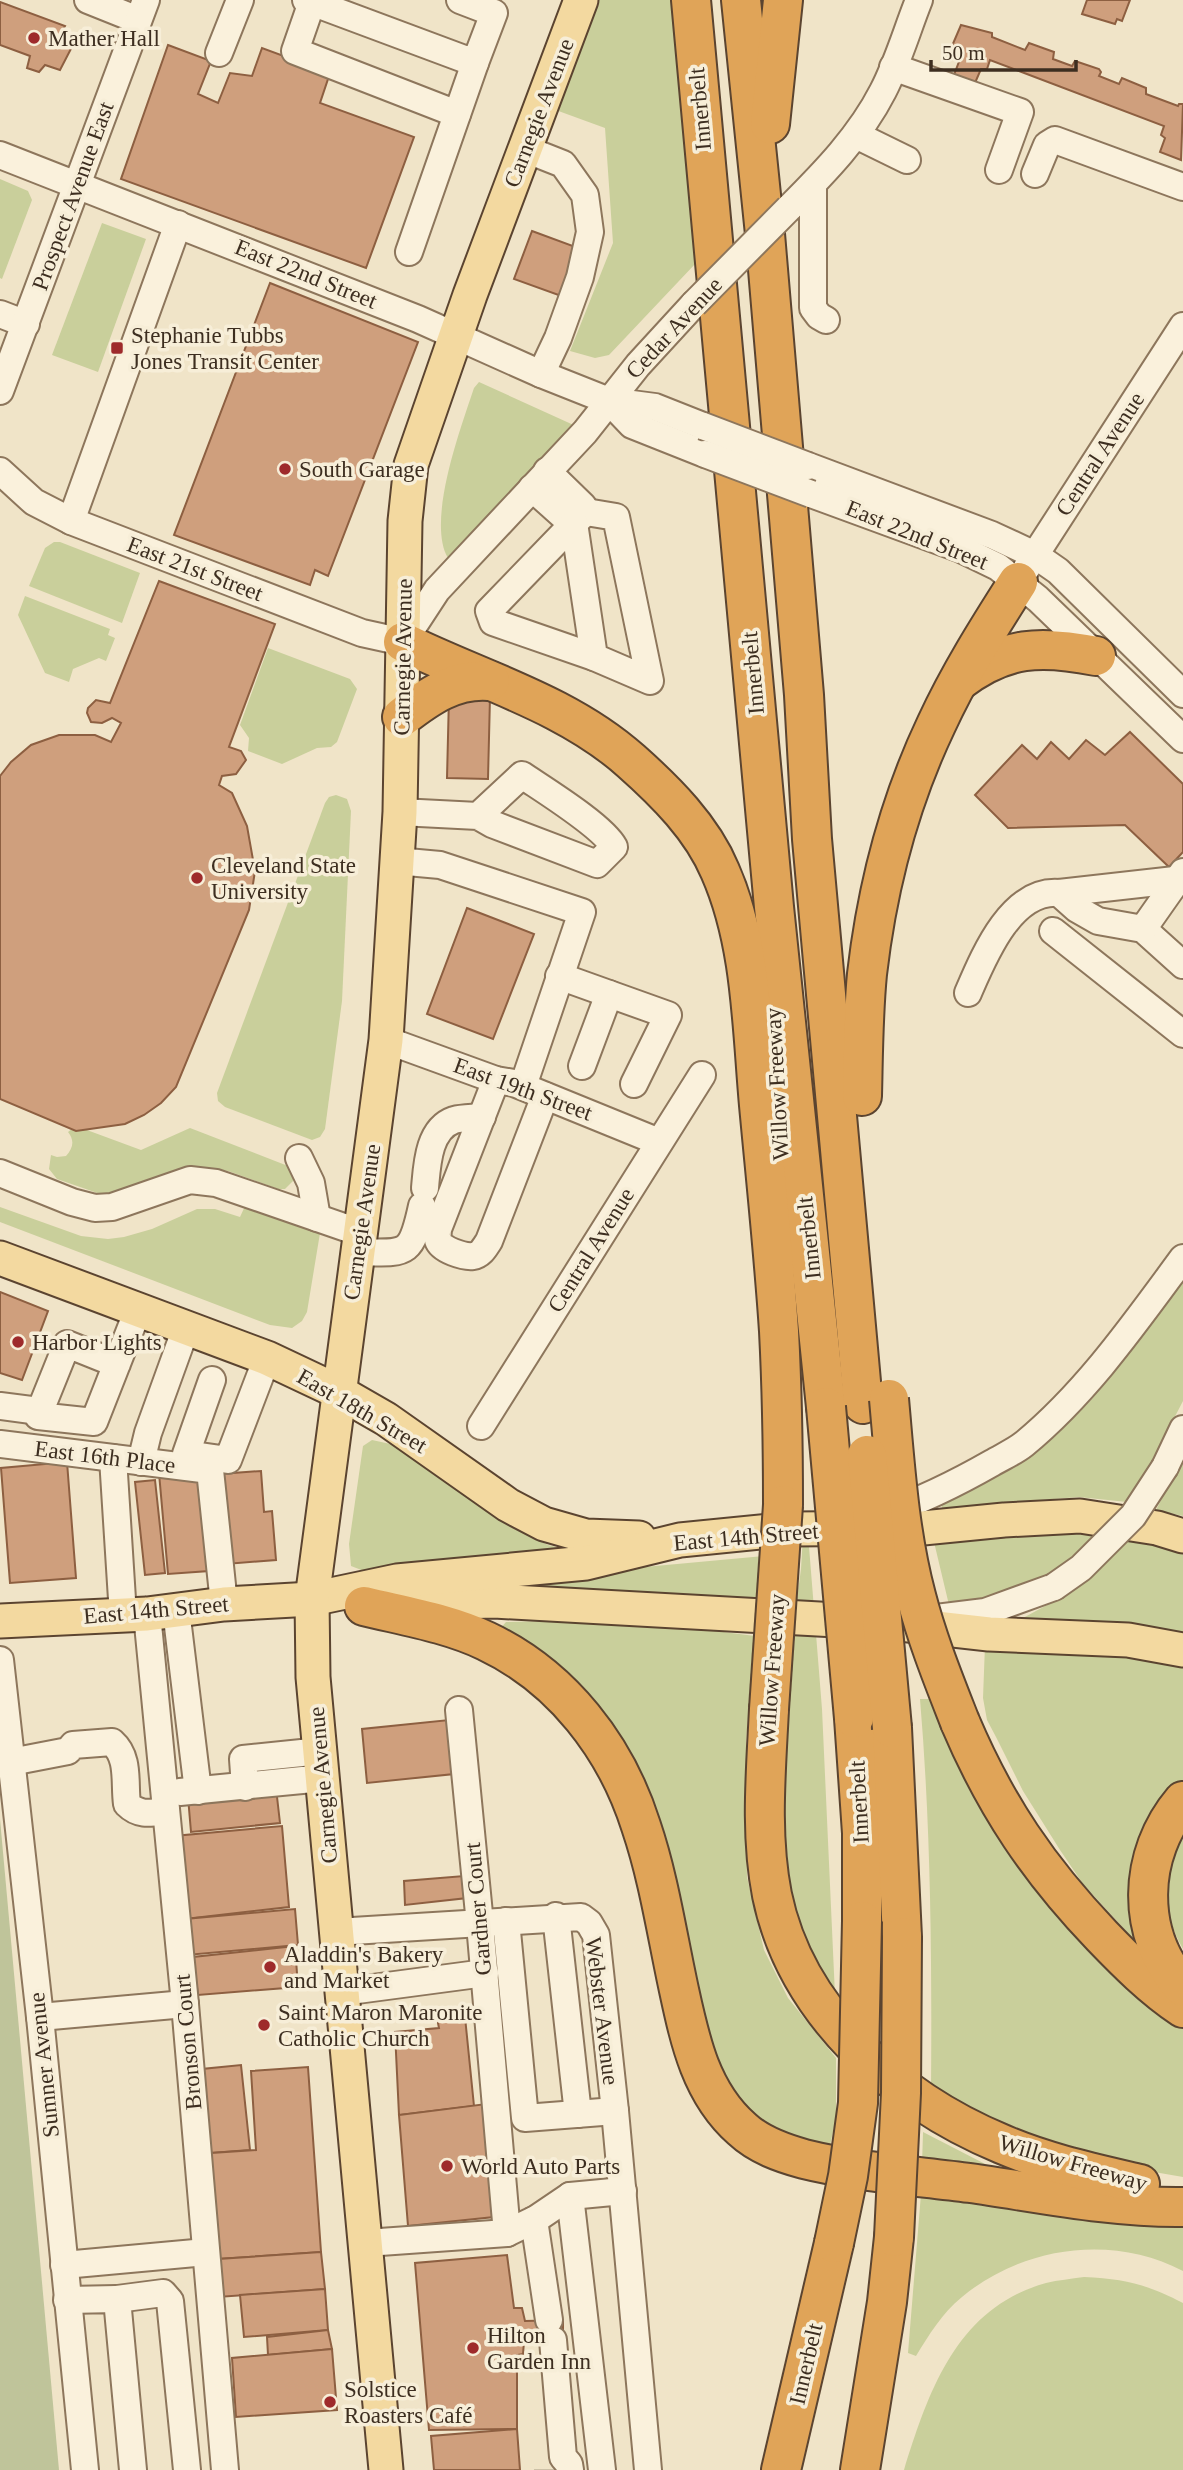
<svg xmlns="http://www.w3.org/2000/svg" width="1183" height="2470" viewBox="0 0 1183 2470" font-family="'Times New Roman',serif">
<rect width="100%" height="100%" fill="#f0e4c8"/>
<g fill="#c9cf9b">
<polygon points="581,0 691,0 713,245 609,355 595,358 570,351 613,243 605,128 542,105"/>
<polygon points="0,179 28,191 32,200 2,279 0,278"/>
<polygon points="102,223 146,239 98,372 52,355"/>
<path d="M 479,382 L 578,427 L 448,558 C 426,521 461,427 474,388 Z"/>
<polygon points="54,542 60,542 140,573 122,623 29,586 45,548"/>
<polygon points="25,596 110,629 108,635 115,638 106,661 99,658 73,669 69,682 45,673 18,615"/>
<polygon points="268,648 350,679 357,689 337,742 331,747 317,748 282,764 248,751 249,738 240,725"/>
<polygon points="336,795 347,799 351,811 342,1001 325,1129 320,1137 312,1140 225,1107 218,1101 217,1093 325,803 329,797"/>
<path d="M 76,1126 L 141,1150 L 190,1128 L 288,1166 L 294,1174 L 293,1181 L 285,1189 L 278,1189 L 228,1171 L 200,1168 L 106,1196 L 57,1179 L 49,1169 L 51,1155 L 57,1157 L 66,1156 C 73,1148 75,1141 68,1132 Z"/>
<polygon points="246,1204 320,1233 307,1312 302,1321 292,1328 270,1325 0,1222 0,1207 81,1236 108,1239 124,1237 152,1229 197,1209 215,1209 240,1217"/>
<polygon points="1183,1276 1183,1401 1140,1484 1127,1502 1079,1497 942,1508 941,1501 1057,1433 1092,1399"/>
<polygon points="372,1440 395,1445 515,1529 548,1545 569,1550 364,1571 351,1566 349,1544 363,1446"/>
<polygon points="1183,1457 1183,1516 1156,1510"/>
<path d="M 1037,1532 L 1133,1537 L 1183,1552 L 1183,1638 L 1023,1618 L 1071,1592 L 1054,1570 C 1021,1589 986,1599 949,1605 L 934,1542 Z"/>
<polygon points="808,1534 822,1709 835,1995 819,1980 780,1886 788,1665 801,1569 803,1535"/>
<polygon points="765,1556 761,1600 512,1588 514,1579"/>
<polygon points="581,1620 692,1628 755,1636 746,1741 747,1877 764,1950 788,1998 836,2058 836,2118 829,2150 793,2147 735,2109 703,2054 644,1799 497,1632 506,1622"/>
<polygon points="985,1645 1114,1650 1183,1662 1183,1788 1137,1943 1083,1884 1060,1850 1023,1791 996,1737 987,1720 983,1698"/>
<path d="M 920,1699 L 936,1699 L 1183,2017 L 1183,2177 L 1131,2168 L 1031,2138 L 931,2092 C 932,1960 931,1830 920,1699 Z"/>
<path d="M 1183,1832 L 1183,1949 C 1158,1905 1165,1876 1183,1832 Z"/>
<polygon points="923,2132 989,2166 922,2165"/>
<path d="M 921,2194 L 1183,2225 L 1183,2271 C 1113,2234 1023,2246 962,2297 C 942,2313 929,2335 916,2356 L 908,2353 Z"/>
<path d="M 1084,2277 C 1125,2279 1146,2284 1183,2303 L 1183,2470 L 904,2470 C 929,2390 957,2308 1046,2283 C 1058,2280 1071,2279 1084,2277 Z"/>
</g>
<polygon fill="#bfc49a" points="0,1819 59,2470 0,2470"/>
<g fill="#cf9f7d" stroke="#8d5f41" stroke-width="2">
<polygon points="1087,0 1130,0 1122,21 1117,19 1115,24 1082,14"/>
<polygon points="0,2 65,26 60,35 75,41 60,70 45,65 39,72 27,68 30,56 0,45"/>
<polygon points="961,25 992,33 992,37 1025,50 1029,43 1054,52 1053,59 1072,66 1075,61 1099,69 1101,72 1099,76 1119,84 1122,78 1146,88 1146,94 1178,106 1179,104 1183,104 1181,160 1160,152 1165,138 1161,135 1164,126 990,60 987,69 981,69 975,83 954,75 963,51 952,46"/>
<polygon points="168,45 211,61 198,94 218,103 230,73 252,76 262,48 330,73 320,103 414,137 366,268 121,179"/>
<polygon points="532,231 581,249 564,297 514,279"/>
<polygon points="270,283 418,342 328,576 315,570 310,585 174,535"/>
<polygon points="159,581 275,624 229,747 241,751 246,760 236,774 222,776 219,785 232,793 247,826 255,871 249,910 176,1087 161,1103 144,1115 125,1124 76,1131 0,1099 0,776 11,762 31,745 59,735 95,735 111,742 121,723 112,718 102,723 91,722 87,713 88,708 96,700 110,703"/>
<polygon points="449,696 490,697 488,779 447,778"/>
<polygon points="1130,732 1183,784 1183,852 1169,867 1125,825 1008,828 975,795 1022,745 1037,759 1051,742 1069,759 1086,740 1105,755"/>
<polygon points="467,908 534,934 493,1039 427,1014"/>
<polygon points="0,1292 48,1311 22,1380 0,1373"/>
<polygon points="67,1462 76,1578 10,1583 1,1468"/>
<polygon points="261,1471 264,1512 272,1511 276,1560 226,1564 220,1474"/>
<polygon points="159,1473 202,1477 209,1571 168,1574"/>
<polygon points="155,1480 165,1573 145,1575 135,1482"/>
<polygon points="449,1720 454,1774 367,1783 362,1729"/>
<polygon points="276,1788 280,1823 191,1832 188,1797"/>
<polygon points="282,1826 289,1907 185,1919 174,1836"/>
<polygon points="464,1876 467,1898 405,1905 404,1881"/>
<polygon points="295,1909 298,1945 187,1955 185,1919"/>
<polygon points="295,1946 298,1987 198,1995 193,1957"/>
<polygon points="465,2017 474,2106 399,2115 395,2032 439,2028 437,2018"/>
<polygon points="241,2065 250,2150 211,2153 202,2069"/>
<polygon points="308,2067 321,2252 218,2259 211,2153 256,2150 251,2071"/>
<polygon points="486,2104 494,2217 408,2226 399,2115"/>
<polygon points="321,2252 325,2289 218,2297 218,2259"/>
<polygon points="507,2255 514,2308 522,2308 525,2321 563,2320 563,2339 524,2342 523,2354 517,2355 517,2429 429,2430 415,2263"/>
<polygon points="325,2289 328,2330 244,2337 240,2295"/>
<polygon points="328,2330 332,2349 268,2355 267,2337"/>
<polygon points="332,2349 337,2410 236,2417 232,2358"/>
<polygon points="517,2429 520,2470 434,2470 431,2436"/>
</g>
<g fill="none" stroke-linecap="round" stroke-linejoin="round">
<polyline stroke="#ccc0a6" stroke-width="26" stroke-dasharray="26 13" stroke-linecap="butt" points="547,2469 547,2470"/>
<g stroke="#8d765c" stroke-width="30">
<g id="minor">
<polyline points="88,0 138,20"/>
<polyline points="306,0 475,63 494,13 460,0"/>
<polyline points="312,2 295,51 457,114"/>
<polyline points="219,53 240,0"/>
<polyline points="893,67 1020,112 999,170"/>
<polyline points="856,135 907,160"/>
<polyline points="525,149 563,164 585,195 590,232 580,277 558,338 541,374"/>
<polyline points="0,155 418,319 541,374 609,401 655,407 703,426"/>
<polyline points="1035,174 1047,145 1055,140 1183,187"/>
<polyline points="813,184 813,308 819,316 826,320"/>
<path d="M 789,208 C 825,172 860,136 883,91 C 898,62 907,30 919,0"/>
<polyline points="409,252 475,63"/>
<polyline points="0,314 26,324"/>
<polyline points="0,391 146,0"/>
<polyline points="609,401 632,425 705,454"/>
<polyline points="808,466 992,535 1035,555 1058,571 1183,694"/>
<polyline points="0,471 34,502 71,521 362,633 403,642 437,590 585,432 638,365 694,304"/>
<polyline points="532,488 569,521 574,523 586,512 583,506 547,471"/>
<polyline points="811,494 961,549 998,567 1038,599 1183,739"/>
<polyline points="71,521 178,224"/>
<polyline points="574,523 594,657 650,681 616,517 586,512"/>
<polyline points="574,523 489,611 493,622 594,657"/>
<polyline points="1026,569 1183,326"/>
<path d="M 400,812 L 478,816 L 492,824 L 597,864 L 614,847 C 603,826 544,790 522,775 L 478,816"/>
<polyline points="396,861 440,865 582,912 523,1086"/>
<polyline points="1059,893 1077,909 1098,921 1143,929 1183,965"/>
<polyline points="1143,929 1183,872"/>
<polyline points="1053,931 1183,1034"/>
<polyline points="559,976 668,1015 634,1084"/>
<path d="M 968,993 C 984,956 1011,889 1059,893 L 1175,880"/>
<polyline points="386,1040 496,1080 514,1083 659,1142"/>
<polyline points="582,1066 609,994"/>
<path d="M 496,1080 L 438,1229 C 438,1230 437,1239 438,1240 C 441,1250 464,1257 473,1256 C 481,1255 485,1247 489,1241 L 545,1096"/>
<polyline points="299,1158 311,1183 317,1218"/>
<polyline points="0,1173 72,1202 95,1208 112,1207 190,1180 216,1183 361,1233"/>
<path d="M 425,1188 C 427,1166 428,1129 454,1120 C 462,1118 473,1118 482,1117"/>
<path d="M 358,1252 C 407,1253 411,1257 422,1206"/>
<polyline points="117,1364 67,1344 38,1416 94,1422 138,1310"/>
<polyline points="212,1380 186,1454 228,1460 267,1358"/>
<polyline points="0,1406 39,1411"/>
<polyline points="481,1426 702,1075"/>
<polyline points="0,1444 210,1470 224,1604"/>
<polyline points="113,1458 123,1615"/>
<polyline points="141,1462 148,1433 186,1328"/>
<polyline points="1165,1467 1183,1429"/>
<path d="M 885,1513 C 923,1500 957,1483 992,1463 C 1002,1457 1014,1452 1024,1444 C 1087,1392 1135,1323 1183,1258"/>
<polyline points="176,1610 198,1791"/>
<polyline points="147,1614 185,2004 225,2470"/>
<polyline points="928,1619 985,1612 1054,1587"/>
<polyline points="0,1660 40,2017 85,2470"/>
<polyline points="459,1710 480,1924 507,2233"/>
<path d="M 11,1762 L 68,1751 L 73,1745 L 112,1742 C 130,1758 124,1782 127,1804 C 139,1816 151,1813 166,1811"/>
<polyline points="245,1787 243,1759 321,1751"/>
<polyline points="180,1792 323,1778"/>
<polyline points="556,1916 578,2114"/>
<polyline points="506,1921 525,2118 615,2111 648,2470"/>
<polyline points="336,1932 581,1917 589,1923 596,1935 615,2111"/>
<polyline points="342,1992 485,1973"/>
<polyline points="40,2017 185,2004"/>
<polyline points="570,2196 602,2470"/>
<polyline points="534,2220 549,2320"/>
<polyline points="366,2243 507,2233 536,2219 570,2196 623,2191"/>
<polyline points="64,2265 206,2252"/>
<polyline points="117,2299 163,2293 170,2301 187,2470"/>
<polyline points="67,2300 117,2299 133,2470"/>
<polyline points="553,2340 563,2457 569,2464 570,2470"/>
</g>
</g>
<g stroke="#5b4430" stroke-width="37">
<g id="major">
<polyline points="0,1258 267,1358 339,1392 386,1419 508,1505 544,1524 586,1536 639,1538"/>
<polyline points="386,1604 494,1601 891,1623 989,1634 1128,1640 1183,1650"/>
<polyline points="0,1621 147,1614 224,1604 312,1599 397,1581 586,1563 680,1540 791,1529 923,1528 1004,1520 1080,1516 1157,1528 1183,1536"/>
<polyline points="386,2470 313,1677 312,1599 386,1040 400,812 405,521 411,465 470,295 581,0"/>
</g>
</g>
<g stroke="#5b4430" stroke-width="42">
<g id="highway">
<polyline points="691,0 774,907 826,1407"/>
<polyline points="741,0 765,234 804,695 812,839 863,1404"/>
<polyline points="770,124 783,0"/>
<path d="M 403,642 C 480,680 566,703 631,761 C 666,792 702,828 720,871 C 752,943 752,1028 759,1105 C 766,1180 774,1255 779,1331 C 782,1389 783,1447 783,1505"/>
<path d="M 959,681 C 1005,646 1041,645 1096,656"/>
<path d="M 402,717 C 429,696 455,678 490,681"/>
<path d="M 862,1096 C 863,1056 863,1015 867,974 C 877,888 899,803 936,725 C 959,675 988,629 1018,582"/>
<path d="M 364,1606 C 405,1616 448,1623 486,1641 C 562,1677 616,1747 641,1826 C 659,1879 667,1935 679,1990 C 690,2041 701,2093 742,2129 C 759,2145 782,2153 804,2159 C 856,2172 917,2176 970,2183 C 1040,2193 1112,2208 1183,2207"/>
<path d="M 769,1709 C 766,1771 760,1834 772,1895 C 796,2012 896,2100 1002,2144 C 1046,2163 1093,2173 1140,2184"/>
<polyline points="854,1718 862,1833 862,1921"/>
<path d="M 960,1722 C 996,1807 1039,1870 1102,1936 C 1127,1962 1153,1988 1183,2008"/>
<polyline points="892,1728 902,1937"/>
<path d="M 1183,1801 C 1138,1854 1135,1934 1183,1987"/>
<polyline points="781,2470 834,2243"/>
<polyline points="860,2470 887,2302 894,2237"/>
</g>
</g>
<use href="#minor" stroke="#faf1dc" stroke-width="26"/>
<use href="#major" stroke="#f3d9a0" stroke-width="33"/>
<use href="#highway" stroke="#e0a458" stroke-width="38"/>
<g stroke="#8d765c" stroke-width="30" stroke-linecap="butt">
<g id="minor-bridge">
<polyline points="694,304 789,208"/>
<polyline points="703,426 808,466"/>
<polyline points="705,454 811,494"/>
<polyline points="1054,1587 1081,1568 1133,1516 1165,1467"/>
</g>
</g>
<g stroke="#5b4430" stroke-width="42" stroke-linecap="butt">
<g id="highway-bridge">
<path d="M 889,1399 C 895,1465 899,1532 916,1596 C 927,1639 944,1681 960,1722"/>
<polyline points="826,1407 854,1718"/>
<polyline points="867,1455 892,1728"/>
<polyline points="769,1709 783,1505"/>
<polyline points="894,2237 901,2093 902,1937"/>
<polyline points="834,2243 848,2176 858,2103 862,1921"/>
</g>
</g>
<use href="#minor-bridge" stroke="#faf1dc" stroke-width="26"/>
<use href="#highway-bridge" stroke="#e0a458" stroke-width="38"/>
</g>
<g fill="#9e2a2b" stroke="#f7eed8" stroke-width="2.5">
<circle cx="34" cy="38" r="7"/>
<rect x="110" y="341" width="14" height="14" rx="3.5"/>
<circle cx="285" cy="469" r="7"/>
<circle cx="197" cy="878" r="7"/>
<circle cx="18" cy="1342" r="7"/>
<circle cx="270" cy="1967" r="7"/>
<circle cx="264" cy="2025" r="7"/>
<circle cx="447" cy="2166" r="7"/>
<circle cx="473" cy="2348" r="7"/>
<circle cx="330" cy="2402" r="7"/>
</g>
<g text-anchor="middle" dominant-baseline="central" stroke-width="7" stroke-linejoin="round" paint-order="stroke">
<g font-size="23" fill="#3d2e20" stroke="#f7eed8" text-anchor="start">
<text x="48" y="38">Mather Hall</text>
<text x="131" y="335">Stephanie Tubbs<tspan x="131" dy="26">Jones Transit Center</tspan></text>
<text x="299" y="469">South Garage</text>
<text x="211" y="865">Cleveland State<tspan x="211" dy="26">University</tspan></text>
<text x="32" y="1342">Harbor Lights</text>
<text x="284" y="1954">Aladdin's Bakery<tspan x="284" dy="26">and Market</tspan></text>
<text x="278" y="2012">Saint Maron Maronite<tspan x="278" dy="26">Catholic Church</tspan></text>
<text x="461" y="2166">World Auto Parts</text>
<text x="487" y="2335">Hilton<tspan x="487" dy="26">Garden Inn</tspan></text>
<text x="344" y="2389">Solstice<tspan x="344" dy="26">Roasters Café</tspan></text>
</g>
<g font-size="23" fill="#3d2e20" stroke="#f7eed8">
<text transform="translate(700 109) rotate(-95)">Innerbelt</text>
<text transform="translate(539 113) rotate(-69)">Carnegie Avenue</text>
<text transform="translate(73 196) rotate(-70)">Prospect Avenue East</text>
<text transform="translate(306 274) rotate(22)">East 22nd Street</text>
<text transform="translate(674 328) rotate(-47)">Cedar Avenue</text>
<text transform="translate(1100 454) rotate(-57)">Central Avenue</text>
<text transform="translate(917 535) rotate(22)">East 22nd Street</text>
<text transform="translate(195 569) rotate(21)">East 21st Street</text>
<text transform="translate(403 657) rotate(-89)">Carnegie Avenue</text>
<text transform="translate(753 673) rotate(-95)">Innerbelt</text>
<text transform="translate(777 1084) rotate(-93)">Willow Freeway</text>
<text transform="translate(523 1089) rotate(20)">East 19th Street</text>
<text transform="translate(362 1222) rotate(-82)">Carnegie Avenue</text>
<text transform="translate(809 1238) rotate(-96)">Innerbelt</text>
<text transform="translate(591 1250) rotate(-58)">Central Avenue</text>
<text transform="translate(362 1411) rotate(30)">East 18th Street</text>
<text transform="translate(105 1457) rotate(7)">East 16th Place</text>
<text transform="translate(746 1537) rotate(-5)">East 14th Street</text>
<text transform="translate(156 1610) rotate(-5)">East 14th Street</text>
<text transform="translate(772 1670) rotate(-86)">Willow Freeway</text>
<text transform="translate(323 1785) rotate(-95)">Carnegie Avenue</text>
<text transform="translate(859 1802) rotate(-93)">Innerbelt</text>
<text transform="translate(478 1909) rotate(-95)">Gardner Court</text>
<text transform="translate(602 2011) rotate(83)">Webster Avenue</text>
<text transform="translate(188 2042) rotate(-95)">Bronson Court</text>
<text transform="translate(44 2065) rotate(-96)">Sumner Avenue</text>
<text transform="translate(1073 2163) rotate(16)">Willow Freeway</text>
<text transform="translate(806 2364) rotate(-77)">Innerbelt</text>
</g>
</g>
<path d="M931 60v10h145v-10" fill="none" stroke="#3d2e20" stroke-width="3.5"/>
<text x="942" y="60" font-size="21" fill="#3d2e20" stroke="#f7eed8" stroke-width="5" paint-order="stroke">50 m</text>
</svg>
